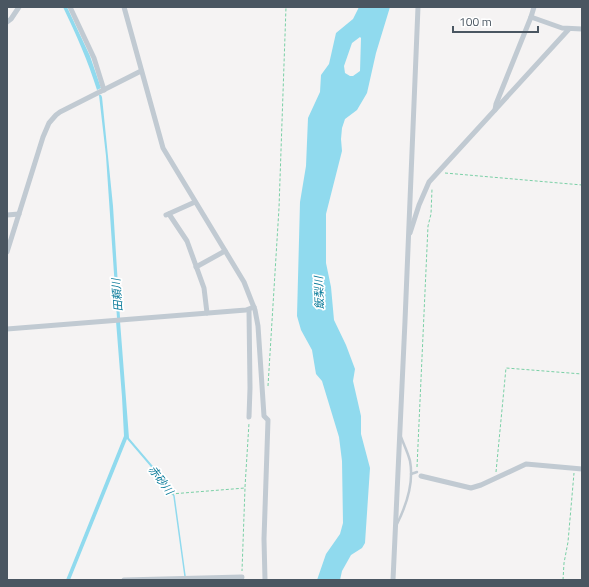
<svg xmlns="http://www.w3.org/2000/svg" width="589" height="587" viewBox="0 0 589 587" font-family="'Titillium Web','Noto Sans JP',sans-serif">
<rect width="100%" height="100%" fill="#f5f3f3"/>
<g fill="#90daee" fill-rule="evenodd">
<path d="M 63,7 L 67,7 L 90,56 L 101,88 L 97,90 C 88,61 76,34 63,7 Z"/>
<path d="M 359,7 L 390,7 L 376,53 L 367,93 L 357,110 L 345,119 L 342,128 L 341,139 L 342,151 L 326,214 L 326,263 L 331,287 L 334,320 L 346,345 L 355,369 L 353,381 L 361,416 L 361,434 L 370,468 L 365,543 L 362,548 L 351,555 L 342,571 L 340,580 L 317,580 L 326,554 L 340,534 L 343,523 L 342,461 L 339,437 L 322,381 L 316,374 L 312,350 L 301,330 L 297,316 L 300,202 L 306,166 L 308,118 L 320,92 L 321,75 L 329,64 L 336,33 L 353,19 ZM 360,37 L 361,38 L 360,71 L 353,76 L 350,76 L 345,73 L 344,66 L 352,43 Z"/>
<polygon points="99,95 101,95 102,97 113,206 120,318 117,318 106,156"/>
<polygon points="116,321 120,321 129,438 169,485 174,492 171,493 169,488 127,439 70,580 66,580 124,436 122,397"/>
</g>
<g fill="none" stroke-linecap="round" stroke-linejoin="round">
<polyline stroke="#90daee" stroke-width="1.5" points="171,491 174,496 185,576"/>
<g stroke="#7ad0a6" stroke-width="1" stroke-dasharray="3 2" stroke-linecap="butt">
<polyline points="445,173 582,185"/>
<polyline points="268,386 279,208 286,7"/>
<polyline points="417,467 428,226 431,214 432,189"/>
<polyline points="496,472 506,368 582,374"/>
<polyline points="245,487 249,423"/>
<polyline points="171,494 245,488 242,571"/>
<polyline points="563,580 564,563 568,542 574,473"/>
</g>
<g stroke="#c1cad2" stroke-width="2.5">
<polyline points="411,474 417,472"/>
<path d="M 397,524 C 406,506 414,482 410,461 C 408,453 404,445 401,437"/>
</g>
<g stroke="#c1cad2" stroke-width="5">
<polyline points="70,7 94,58 104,90"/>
<polyline points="124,7 163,148 244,282 255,310 258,326 264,416 268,420 264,539 265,580"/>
<polyline points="531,17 534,7"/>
<polyline points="7,22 11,19 19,7"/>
<polyline points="495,110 496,104 531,17 562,28 582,29"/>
<polyline points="169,214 187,241 204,288 207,313"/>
<polyline points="7,215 19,214"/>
<polyline points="166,215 195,202"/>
<polyline points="410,233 419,205 429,182 569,29"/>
<polyline points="7,252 43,137 49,123 56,115 60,112 141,71"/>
<polyline points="196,267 225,251"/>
<polyline points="249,310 250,388 249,417"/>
<polyline points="7,329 246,310 254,307"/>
<polyline points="421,476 471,488 481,485 526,464 582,469"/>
<polyline points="124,580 242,577"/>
<polyline points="393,580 405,321 418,7"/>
</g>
</g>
<g text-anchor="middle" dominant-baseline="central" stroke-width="3.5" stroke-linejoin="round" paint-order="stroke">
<g font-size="11" font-style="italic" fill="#0c7c9b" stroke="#fff">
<text transform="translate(319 293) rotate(-92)">飯梨川</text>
<text transform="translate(117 295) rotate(-94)">田頼川</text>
<text transform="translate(161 480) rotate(53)">赤砂川</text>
</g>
</g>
<rect width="589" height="587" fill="none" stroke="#4a5661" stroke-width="16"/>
<path d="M453 26v6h85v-6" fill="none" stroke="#4a5661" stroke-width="2"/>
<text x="459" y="26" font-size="12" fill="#4a5661" stroke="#ffffff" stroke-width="3" paint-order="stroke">100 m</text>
</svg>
